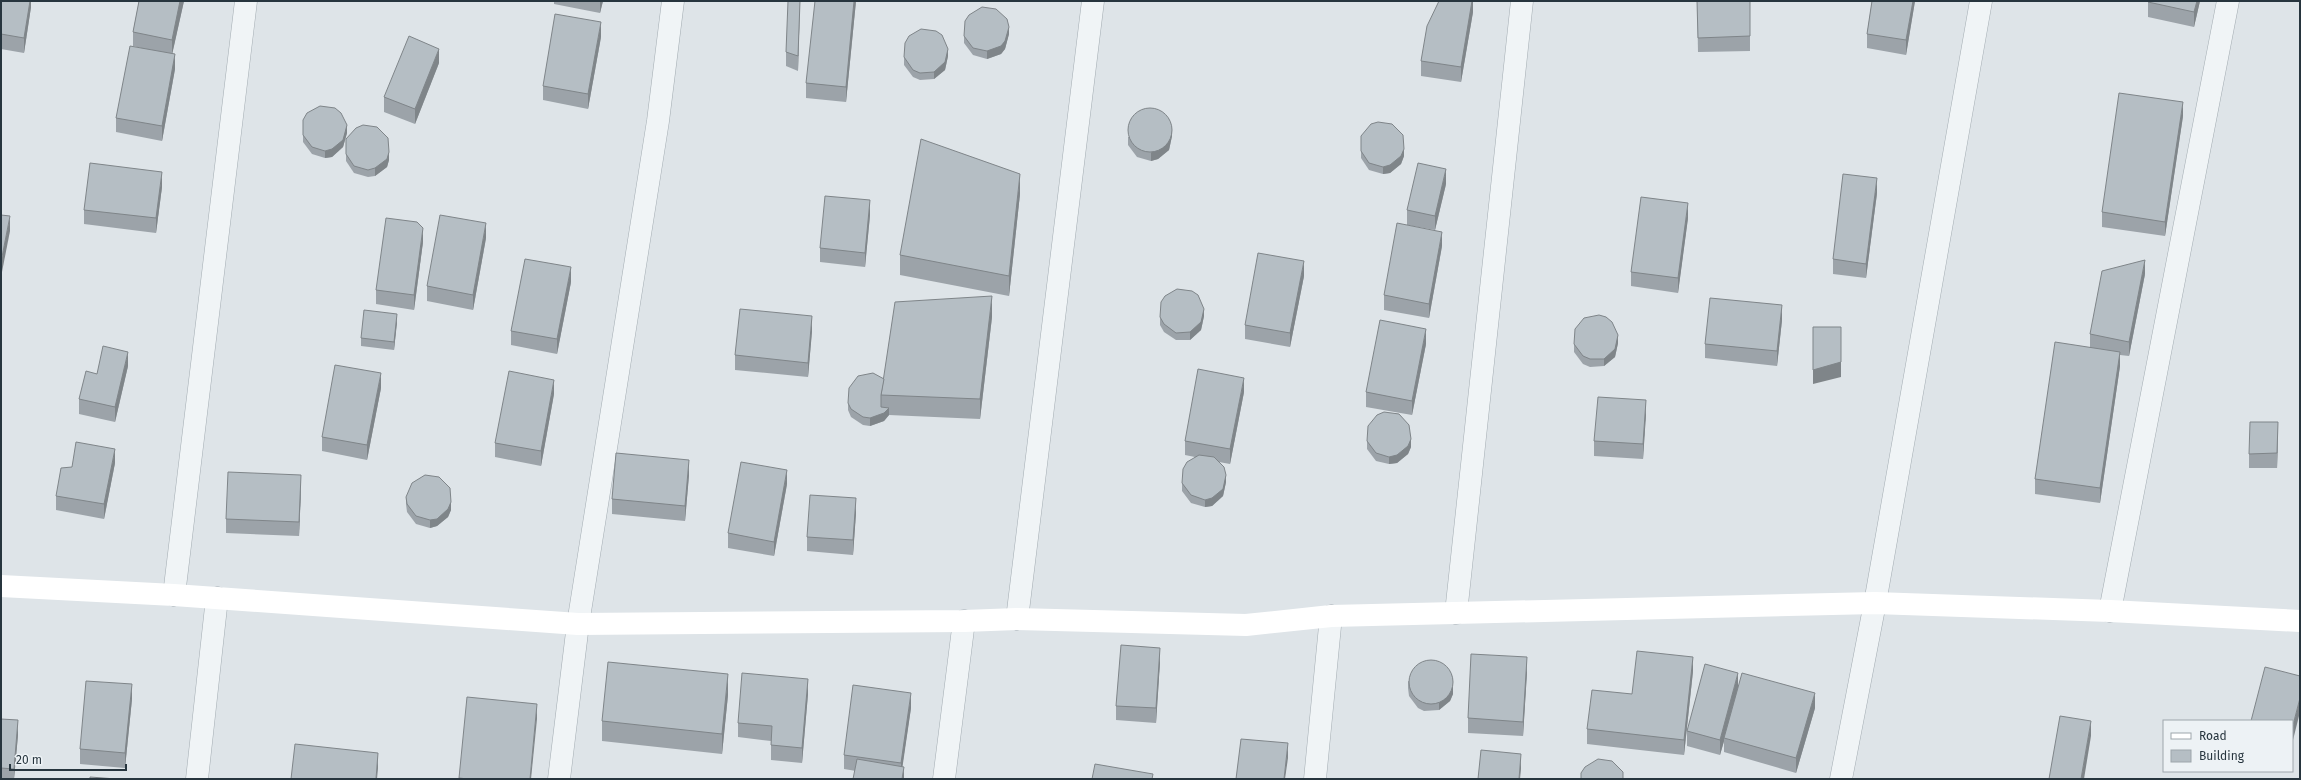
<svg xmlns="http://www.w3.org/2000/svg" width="2301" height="780" viewBox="0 0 2301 780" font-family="'Fira Sans',sans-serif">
<rect width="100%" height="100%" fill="#dee4e8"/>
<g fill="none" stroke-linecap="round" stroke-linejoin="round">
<g stroke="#a3acb2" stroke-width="23">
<g id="street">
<polyline points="174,595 246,1"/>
<polyline points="2110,611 2228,1"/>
<polyline points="1456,613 1522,1"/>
<polyline points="1017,619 1093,1"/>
<polyline points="197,779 217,598"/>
<polyline points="559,779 578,624 658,121 673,1"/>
<polyline points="944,779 964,621"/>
<polyline points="1315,779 1331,616"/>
<polyline points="1841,779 1875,603 1981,1"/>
</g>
</g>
<use href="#street" stroke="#f0f4f6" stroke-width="22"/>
<polyline stroke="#fff" stroke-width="22" points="1,586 174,595 578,624 964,621 1017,619 1246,625 1331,616 1875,603 2110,611 2300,621"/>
</g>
<g fill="#9ca3a9">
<polygon points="1,1 31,1 31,7 24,53 1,49"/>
<polygon points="139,1 184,1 172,54 175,69 162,141 116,132 116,118 141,48 133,46 133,32"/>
<polygon points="554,1 603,1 600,13 554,4"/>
<polygon points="800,1 798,71 786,66 786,52"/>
<polygon points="856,1 846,102 806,98 806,83"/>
<polygon points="1473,1 1473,12 1461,82 1421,76 1421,61"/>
<polygon points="1697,1 1750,1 1750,51 1698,52"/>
<polygon points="1872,1 1915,1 1906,55 1867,48 1867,34"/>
<polygon points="2200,1 2194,27 2148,17 2148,2"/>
<polygon points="1009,34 1005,49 1001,54 987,59 973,55 964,43 964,36"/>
<polygon points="601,37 588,109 543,100 543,86"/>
<polygon points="948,56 945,70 934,79 920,80 913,77 904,65 904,57"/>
<polygon points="439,63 415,124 384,112 384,97"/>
<polygon points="2183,116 2165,236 2102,227 2102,212"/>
<polygon points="303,120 347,133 343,147 332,157 325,158 312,154 303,142"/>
<polygon points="1172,136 1169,150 1158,159 1151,161 1137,157 1128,145 1128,137"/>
<polygon points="1361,151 1404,156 1401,164 1390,173 1383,174 1369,170 1361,158"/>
<polygon points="346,154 389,160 387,167 375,176 368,177 354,173 346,161"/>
<polygon points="1446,184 1435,230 1407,225 1407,210"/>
<polygon points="162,187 156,233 84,224 84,210"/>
<polygon points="1877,193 1866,278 1833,274 1833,259"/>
<polygon points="1020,194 1009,296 900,275 900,255"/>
<polygon points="870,215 865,267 820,262 820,248"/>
<polygon points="1688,218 1678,293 1631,286 1631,272"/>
<polygon points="486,238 473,310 427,301 427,286"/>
<polygon points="423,242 414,310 376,304 376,290"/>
<polygon points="1442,246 1429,318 1384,310 1384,295"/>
<polygon points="2145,274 2129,356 2120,355 2120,366 2100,503 2035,494 2035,479 2090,347 2090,334"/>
<polygon points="1304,276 1290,347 1245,339 1245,325"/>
<polygon points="571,282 557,354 511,345 511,331"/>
<polygon points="1204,316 1201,330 1190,340 1176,340 1164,332 1160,325 1160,317"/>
<polygon points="992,317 980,419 889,415 884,421 870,426 863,425 851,417 848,410 848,403 884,379"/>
<polygon points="1782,320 1777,366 1705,358 1705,344"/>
<polygon points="397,322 394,350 361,346 361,338"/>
<polygon points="812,331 808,377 735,370 735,355"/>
<polygon points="1618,343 1615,357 1604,366 1590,367 1583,364 1574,352 1574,344"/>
<polygon points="1426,344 1412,415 1366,407 1366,392"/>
<polygon points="128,366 115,422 79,414 79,399 97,374"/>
<polygon points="381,388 367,460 322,451 322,437"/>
<polygon points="1244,392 1230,464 1219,462 1226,482 1223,496 1212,506 1205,507 1191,503 1182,491 1182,483 1195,457 1185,455 1185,441"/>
<polygon points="554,394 541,466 495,457 495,443"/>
<polygon points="1646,414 1643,459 1594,456 1594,441"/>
<polygon points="2278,436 2277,468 2249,468 2249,454"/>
<polygon points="1367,441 1411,447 1408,454 1397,463 1389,464 1376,461 1367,449"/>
<polygon points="115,463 104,519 56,510 56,496"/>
<polygon points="689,475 685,521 612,514 612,499"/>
<polygon points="787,484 774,556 728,548 728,533"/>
<polygon points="301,490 299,536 226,533 226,519"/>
<polygon points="406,497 451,510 448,517 437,526 430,528 416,524 407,512 406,504"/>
<polygon points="856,513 853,555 807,551 807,537"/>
<polygon points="1160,662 1156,723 1116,720 1116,706"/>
<polygon points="1693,671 1684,755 1587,744 1587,729"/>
<polygon points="1527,672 1523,736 1468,733 1468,718"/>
<polygon points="1408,681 1453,694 1450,701 1439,710 1424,711 1418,708 1409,696 1408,688"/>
<polygon points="1738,686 1815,708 1796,773 1724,752 1724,741 1720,755 1687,746 1687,731"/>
<polygon points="808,694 802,763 771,760 771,741 738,737 738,723"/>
<polygon points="728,695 722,754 602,741 602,721"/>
<polygon points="132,699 125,768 80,764 80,749"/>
<polygon points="911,708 902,767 904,779 844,769 844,755"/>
<polygon points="1,719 18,735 14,779 1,779"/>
</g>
<g fill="#7f8589">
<polygon points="30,1 31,1 31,7 24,53 24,38"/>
<polygon points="180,1 184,1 172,55 172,40"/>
<polygon points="600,1 603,1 600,13"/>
<polygon points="800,1 798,71 798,56"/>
<polygon points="854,1 856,1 846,102 846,87"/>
<polygon points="1472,1 1473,1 1473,12 1461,82 1461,67"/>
<polygon points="1913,1 1915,1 1906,55 1906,40"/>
<polygon points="2197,1 2200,1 2194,27 2194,12"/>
<polygon points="601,22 601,37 588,109 588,94"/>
<polygon points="1009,27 1009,34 1005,49 1001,54 987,59 987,51"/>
<polygon points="439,49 439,63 415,124 415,109"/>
<polygon points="948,49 948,56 945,70 934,79 934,72"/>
<polygon points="175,54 175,69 162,141 162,126"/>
<polygon points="2183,102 2183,116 2165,236 2165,222"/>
<polygon points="347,125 347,133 343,147 332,157 325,158 325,151"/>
<polygon points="1172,128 1172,136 1169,150 1158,159 1151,161 1151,153"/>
<polygon points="1404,149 1404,156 1401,164 1390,173 1383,174 1383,167"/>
<polygon points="389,152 389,160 387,167 375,176 375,168"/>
<polygon points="1446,169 1446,184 1435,230 1435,216"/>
<polygon points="162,172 162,187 156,233 156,218"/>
<polygon points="1020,174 1020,194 1009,296 1009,276"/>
<polygon points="1877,178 1877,193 1866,278 1866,264"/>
<polygon points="870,200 870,215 865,267 865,253"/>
<polygon points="1688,203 1688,218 1678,293 1678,278"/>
<polygon points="10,216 10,231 1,277 1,262"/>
<polygon points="486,223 486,238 473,310 473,295"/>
<polygon points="423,228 423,242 414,310 414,295"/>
<polygon points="1442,232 1442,246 1429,318 1429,304"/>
<polygon points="2145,260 2145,274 2129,356 2129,342"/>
<polygon points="1304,261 1304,276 1290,347 1290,333"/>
<polygon points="571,267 571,282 557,354 557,339"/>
<polygon points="992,296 992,317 980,419 980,399"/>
<polygon points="1782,305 1782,320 1777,366 1777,351"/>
<polygon points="1204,309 1204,316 1201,330 1190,340 1190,332"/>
<polygon points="397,314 397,322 394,350 394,342"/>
<polygon points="812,316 812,331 808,377 808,363"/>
<polygon points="1841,327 1841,377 1813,384 1813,370"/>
<polygon points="1426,329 1426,344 1412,415 1412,401"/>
<polygon points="1618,335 1618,343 1615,357 1604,366 1604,359"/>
<polygon points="128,352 128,366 115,422 115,407"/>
<polygon points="2120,352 2120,366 2100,503 2100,488"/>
<polygon points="381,373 381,388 367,460 367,445"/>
<polygon points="1244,378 1244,392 1230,464 1230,449"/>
<polygon points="554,380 554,394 541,466 541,451"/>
<polygon points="1646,400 1646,414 1643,459 1643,444"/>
<polygon points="889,408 889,415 884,421 870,426 870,418"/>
<polygon points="2278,422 2278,436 2277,468 2277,453"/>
<polygon points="1411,439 1411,447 1408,454 1397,463 1389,464 1389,457"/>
<polygon points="115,449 115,463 104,519 104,504"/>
<polygon points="689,460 689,475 685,521 685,506"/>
<polygon points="787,470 787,484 774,556 774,542"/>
<polygon points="301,475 301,490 299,536 299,522"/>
<polygon points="1226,475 1226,482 1223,496 1212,506 1205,507 1205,500"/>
<polygon points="856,498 856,513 853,555 853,540"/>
<polygon points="451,502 451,510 448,517 437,526 430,528 430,520"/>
<polygon points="1160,648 1160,662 1156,723 1156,708"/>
<polygon points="1527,657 1527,672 1523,736 1523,722"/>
<polygon points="1693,657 1693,671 1684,755 1684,740"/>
<polygon points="1738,673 1738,688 1724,738 1724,741 1720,755 1720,740"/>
<polygon points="728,674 728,695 722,754 722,734"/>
<polygon points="808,679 808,694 802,763 802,748"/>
<polygon points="132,684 132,699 125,768 125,753"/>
<polygon points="1453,686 1453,694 1450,701 1439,710 1439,703"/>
<polygon points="911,693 911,708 901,777 901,763"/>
<polygon points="1815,693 1815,708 1796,773 1796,758"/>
<polygon points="2300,698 2300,712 2292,744 2292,729"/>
<polygon points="537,704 537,719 531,779 530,779"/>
<polygon points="18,720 18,735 14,779 14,769"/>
<polygon points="2091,721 2091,736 2084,779 2081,779"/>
<polygon points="1288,743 1288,758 1285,779 1284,779"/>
<polygon points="378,753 378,768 377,779 376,779"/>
<polygon points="1521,754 1521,769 1520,779 1519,779"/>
<polygon points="904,767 904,779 902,779"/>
</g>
<g fill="#b5bec4" stroke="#7f8589">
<polygon points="1,1 30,1 24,38 1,34"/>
<polygon points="139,1 180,1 172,40 133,32"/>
<polygon points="788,1 800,1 798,56 786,52"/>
<polygon points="815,1 854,1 846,87 806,83"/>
<polygon points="1439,1 1472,1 1461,67 1421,61 1427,26"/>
<polygon points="1697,1 1750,1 1750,36 1698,38"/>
<polygon points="1872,1 1913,1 1906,40 1867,34"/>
<polygon points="2149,1 2197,1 2194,12 2148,2"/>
<polygon points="982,7 996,9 1007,19 1009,27 1005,41 1001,46 987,51 973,48 964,36 965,21 969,15"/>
<polygon points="555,14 601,22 588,94 543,86"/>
<polygon points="921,29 936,31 942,35 948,49 945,62 934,72 920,73 913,70 904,57 905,43 909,36"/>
<polygon points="409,36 439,49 415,109 384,97"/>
<polygon points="130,46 175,54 162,126 116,118"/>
<polygon points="2119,93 2183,102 2165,222 2102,212"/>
<polygon points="320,106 335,108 341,113 347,125 343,140 332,149 325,151 312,147 303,135 303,120 307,113"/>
<circle cx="1150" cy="130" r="22"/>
<polygon points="1378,122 1392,124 1403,135 1404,149 1401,156 1390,165 1383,167 1369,163 1361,151 1361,136 1371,124"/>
<polygon points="363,125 377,127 388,138 389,152 387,159 375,168 368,170 354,166 346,154 346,139 356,128"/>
<polygon points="921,139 1020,174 1009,276 900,255"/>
<polygon points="90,163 162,172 156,218 84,210"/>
<polygon points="1418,163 1446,169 1435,216 1407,210"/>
<polygon points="1843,174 1877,178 1866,264 1833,259"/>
<polygon points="825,196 870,200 865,253 820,248"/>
<polygon points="1641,197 1688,203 1678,278 1631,272"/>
<polygon points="1,215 10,216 1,262"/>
<polygon points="440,215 486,223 473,295 427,286"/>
<polygon points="386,218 417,222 423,228 414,295 376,290"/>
<polygon points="1397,223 1442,232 1429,304 1384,295"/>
<polygon points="1258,253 1304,261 1290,333 1245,325"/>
<polygon points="525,259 571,267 557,339 511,331"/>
<polygon points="2145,260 2129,342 2090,334 2102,271"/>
<polygon points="1177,289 1192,291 1198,295 1204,309 1201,322 1190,332 1176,333 1164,324 1160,317 1161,302 1165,296"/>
<polygon points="992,296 980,399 881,395 895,302"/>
<polygon points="1710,298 1782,305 1777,351 1705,344"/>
<polygon points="740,309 812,316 808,363 735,355"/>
<polygon points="364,310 397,314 394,342 361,338"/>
<polygon points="1599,315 1606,317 1612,322 1618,335 1615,349 1604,359 1590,359 1583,356 1574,344 1575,329 1584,318"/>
<polygon points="1380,320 1426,329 1412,401 1366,392"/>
<polygon points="1813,327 1841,327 1841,362 1813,370"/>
<polygon points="2055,342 2120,352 2100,488 2035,479"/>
<polygon points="103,346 128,352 115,407 79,399 86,371 97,374"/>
<polygon points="335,365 381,373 367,445 322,437"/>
<polygon points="1198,369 1244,378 1230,449 1185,441"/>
<polygon points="509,371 554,380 541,451 495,443"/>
<polygon points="873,373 884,379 881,395 881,407 889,408 884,413 870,418 863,417 851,409 848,403 849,388 858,376"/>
<polygon points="1598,397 1646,400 1643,444 1594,441"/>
<polygon points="1384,412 1399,414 1409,425 1411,439 1408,446 1397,455 1389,457 1376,453 1367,441 1368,426 1377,415"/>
<polygon points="2250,422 2278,422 2277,453 2249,454"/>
<polygon points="76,442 115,449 104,504 56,496 61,468 72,467"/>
<polygon points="616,453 689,460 685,506 612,499"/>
<polygon points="1199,455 1214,457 1224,467 1226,475 1223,489 1212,498 1205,500 1191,495 1182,483 1183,469 1187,462"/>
<polygon points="741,462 787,470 774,542 728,533"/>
<polygon points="228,472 301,475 299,522 226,519"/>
<polygon points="425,475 439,477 450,488 451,502 448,509 437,519 430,520 416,516 407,504 406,497 412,483"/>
<polygon points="810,495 856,498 853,540 807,537"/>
<polygon points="1121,645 1160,648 1156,708 1116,706"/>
<polygon points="1637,651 1693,657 1684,740 1587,729 1592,690 1632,694"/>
<polygon points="1471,654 1527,657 1523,722 1468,718"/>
<circle cx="1431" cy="682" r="22"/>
<polygon points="608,662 728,674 722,734 602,721"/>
<polygon points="1705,664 1738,673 1720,740 1687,731"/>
<polygon points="2265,667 2300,676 2300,698 2292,729 2292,721 2251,721"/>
<polygon points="742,673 808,679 802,748 771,745 772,726 738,723"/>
<polygon points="1742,673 1815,693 1796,758 1724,738"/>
<polygon points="86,681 132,684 125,753 80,749"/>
<polygon points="853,685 911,693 901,763 844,755"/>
<polygon points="467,697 537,704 530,779 468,779 459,778"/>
<polygon points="2060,716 2091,721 2081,779 2049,779"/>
<polygon points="1,719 18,720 14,769 1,768"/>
<polygon points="1241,739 1288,743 1284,779 1236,779"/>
<polygon points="295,744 378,753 376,779 291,779"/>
<polygon points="1481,750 1521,754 1519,779 1478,779"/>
<polygon points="857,759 904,767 902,779 853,779"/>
<polygon points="1598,759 1612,761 1623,772 1623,779 1581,779 1581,773 1585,767"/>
<polygon points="1095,764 1153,774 1152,779 1092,779"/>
<polygon points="90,777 116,779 90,779"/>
</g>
<rect width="2301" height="780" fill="none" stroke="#27353e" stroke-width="4"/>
<rect x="2163" y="720" width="130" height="52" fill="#edf2f5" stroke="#9ea6ac"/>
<rect x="2171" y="733" width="20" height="6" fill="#ffffff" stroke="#9ea6ac"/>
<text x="2199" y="740" font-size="12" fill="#27353e">Road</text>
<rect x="2171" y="750" width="20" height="12" fill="#b5bec4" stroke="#9ea6ac"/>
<text x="2199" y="760" font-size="12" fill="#27353e">Building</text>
<path d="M10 764v6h116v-6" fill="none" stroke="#27353e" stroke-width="2"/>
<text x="16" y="764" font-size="12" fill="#27353e" stroke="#edf2f5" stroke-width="3" paint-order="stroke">20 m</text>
</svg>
